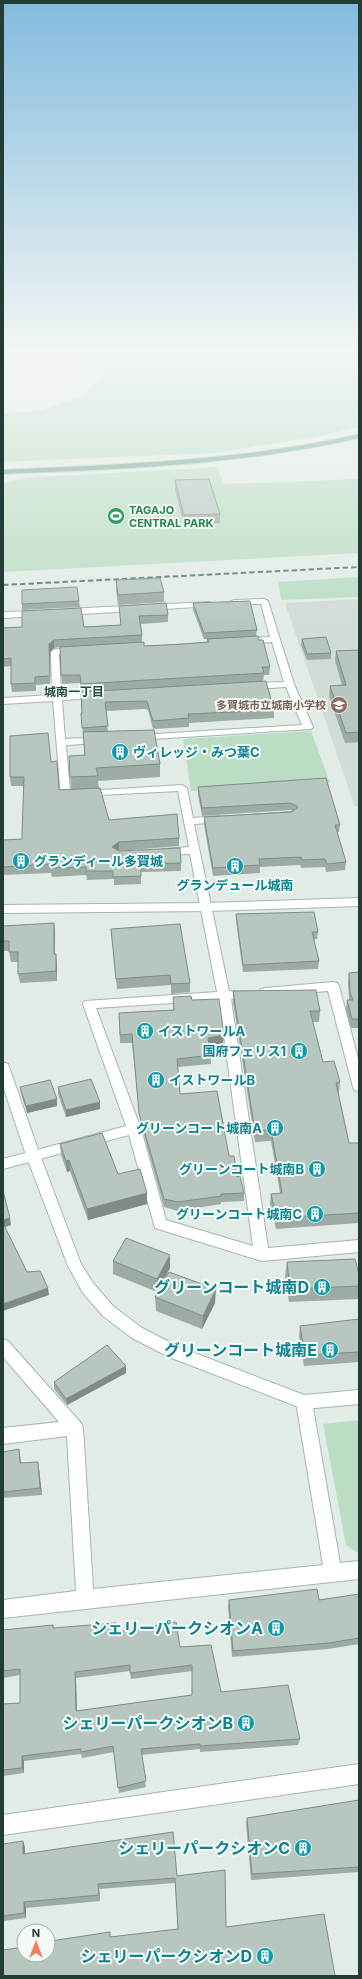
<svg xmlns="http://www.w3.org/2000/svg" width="362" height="1979" viewBox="0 0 362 1979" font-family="Inter,'Noto Sans JP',sans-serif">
<rect width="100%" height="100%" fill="#e2ece7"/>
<polygon fill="#d0dcd6" points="359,599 359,807 355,807 285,603"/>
<g fill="#bbddc4">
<polygon points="78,348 359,348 359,427 316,437 215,453 3,462 3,414 43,410 83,395 104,374 90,370 77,360 77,350"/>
<polygon points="217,467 224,484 359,479 359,553 3,572 3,484 22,478"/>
<polygon points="359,577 359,597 281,600 278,582"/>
<polygon points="311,731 330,783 191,791 183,739"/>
<polygon points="359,1420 359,1553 358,1553 346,1545 323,1424"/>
</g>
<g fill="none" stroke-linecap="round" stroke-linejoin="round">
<g stroke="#a5b4ae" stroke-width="2">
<g id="street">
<polygon points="264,599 268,601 294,684 313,727 311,729 137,740 135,738 137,736 140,735 302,725 286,687 252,689 247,686 252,683 284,682 272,642 246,644 242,641 246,638 270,637 261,604 234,604 230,602 234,600"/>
<polygon points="209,602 213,604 212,606 66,615 62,612 66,609"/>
<polygon points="38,611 41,612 41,616 3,618 3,612"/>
<path d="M 76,648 L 80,651 L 79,653 L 59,654 L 61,695 L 98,692 L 103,695 L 98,698 L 62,700 L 65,739 L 100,737 L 105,740 L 100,743 L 66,745 L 70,792 L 182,785 L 187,788 L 193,818 L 219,816 L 224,819 L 219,822 L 194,824 L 229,991 L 236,992 L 238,995 L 236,998 L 231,999 L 268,1248 L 359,1240 L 359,1252 L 262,1261 L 155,1228 L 129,1135 L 3,1169 L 3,1159 L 126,1126 L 83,1004 L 85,1001 L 217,992 L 190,854 L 164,855 L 159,852 L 164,849 L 189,847 L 178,791 L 61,797 L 53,701 L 3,704 L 3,698 L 52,695 L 51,652 L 55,649 ZM 219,1000 L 253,1246 L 166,1220 L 141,1129 L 96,1008 Z"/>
<polygon points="333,982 337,983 339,986 359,1062 359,1092 354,1090 353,1087 328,991 265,996 261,995 259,992 261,989 265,988"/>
<polygon points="3,1339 8,1341 81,1423 83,1428 93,1589 323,1565 296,1402 298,1397 304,1395 310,1397 312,1402 340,1563 359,1561 359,1579 3,1618 3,1600 76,1591 67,1436 3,1444 3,1428 59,1422 3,1357"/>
<polygon points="359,1764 359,1784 3,1835 3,1815"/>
</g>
</g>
<g stroke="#a1b7af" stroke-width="2">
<g id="secondary">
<polygon points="359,898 359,906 207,911 3,913 3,905 207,903"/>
<polygon points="3,1062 8,1064 9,1067 40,1155 81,1264 93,1283 113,1306 142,1328 179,1347 304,1395 359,1390 359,1404 304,1409 169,1357 132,1338 103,1316 83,1293 68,1266 26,1155 3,1086"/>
</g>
</g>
<g stroke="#c1c9c6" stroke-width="2">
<path id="primary" d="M 359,434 L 359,438 C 242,465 123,469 3,474 L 3,470 C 123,464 242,461 359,434 Z"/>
</g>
<use href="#street" fill="#fff" fill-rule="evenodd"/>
<use href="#secondary" fill="#fff" fill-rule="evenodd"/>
<use href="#primary" fill="#67a192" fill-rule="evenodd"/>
<polyline stroke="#5d7871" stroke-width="2" stroke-dasharray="5.5 3" stroke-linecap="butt" points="3,585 359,567"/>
</g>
<g fill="#9daba5" fill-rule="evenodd">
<polygon points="175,480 220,514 220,523 184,525 175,490"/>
<polygon points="116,580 164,592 164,602 118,605 116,590"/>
<polygon points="79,601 80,607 22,610 22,604"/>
<polygon points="193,603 257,630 256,636 259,640 270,667 269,675 264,675 263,681 274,710 274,718 189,723 189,727 153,729 148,710 145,709 106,711 108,732 160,764 160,777 98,781 99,788 109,820 179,838 179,846 118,851 181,863 181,871 141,872 141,884 114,885 114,879 87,880 86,875 52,877 51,873 3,875 3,840 22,839 24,786 11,786 10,777 51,762 59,790 71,789 69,756 85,755 81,713 82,713 80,683 62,684 60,647 54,648 50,652 50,684 36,685 36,691 12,692 11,684 11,666 3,667 3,628 84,627 121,625 119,606 168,615 168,622 141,624 142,635 142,642 144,646 207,642 207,639 204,639 193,610"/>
<polygon points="302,639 331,653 331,659 307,660 301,645"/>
<polygon points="359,650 359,742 345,743 329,696 330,686 342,685 335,661 336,651"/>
<polygon points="326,778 340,825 339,832 337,832 346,862 345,870 326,872 325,867 301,868 300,865 260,867 260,873 213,876 204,825 204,817 292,811 291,810 202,816 198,795 198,787"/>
<polygon points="236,914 318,932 317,939 314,939 319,961 318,969 243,972 236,921"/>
<polygon points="54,923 55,933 55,954 57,964 57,981 20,983 18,974 18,962 11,962 9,951 3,951 3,926"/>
<polygon points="111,929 190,983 190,992 171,994 171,985 117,989"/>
<polygon points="359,972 359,1028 351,1028 346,1010 347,1000 349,1000 348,982 349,973"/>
<polygon points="233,991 320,1011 319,1022 313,1022 323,1062 340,1082 339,1093 338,1093 349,1143 359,1146 359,1223 276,1229 270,1204 271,1194 280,1193 271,1141 255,1142 233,1002"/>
<polygon points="173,997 192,1000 223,1044 209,1046 211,1055 211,1064 178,1067 180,1094 229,1156 244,1193 244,1201 221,1202 221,1204 178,1211 164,1207 140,1121 132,1043 120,1043 119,1013 173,1010"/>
<polygon points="20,1087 57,1099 57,1106 27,1113 21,1094"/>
<polygon points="58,1087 100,1109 66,1117 58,1094"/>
<polygon points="60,1144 118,1174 147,1193 147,1204 88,1220 70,1171 67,1172 61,1155"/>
<polygon points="113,1261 170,1268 157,1292 113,1274"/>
<polygon points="287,1262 359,1275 359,1299 289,1302 285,1276"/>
<polygon points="155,1297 215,1303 202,1329 156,1311"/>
<polygon points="359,1319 359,1362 304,1366 299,1337 300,1326"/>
<polygon points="126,1373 67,1405 54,1389 54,1382"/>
<polygon points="3,1452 20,1455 21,1463 39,1469 42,1495 3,1498"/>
<polygon points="359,1594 359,1644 328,1649 232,1657 228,1607 229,1600 319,1600"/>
<path d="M 53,1625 L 54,1628 L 117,1632 L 180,1647 L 221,1692 L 300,1739 L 298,1745 L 200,1752 L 200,1749 L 141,1755 L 146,1787 L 119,1793 L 114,1752 L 82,1758 L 81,1754 L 24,1761 L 24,1773 L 3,1776 L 3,1704 L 20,1703 L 20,1675 L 3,1678 L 3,1630 ZM 130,1671 L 131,1679 L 192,1671 L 192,1695 L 77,1711 L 76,1678 Z"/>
<polygon points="359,1800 359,1872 251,1880 246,1824 247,1818"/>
<polygon points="3,1844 25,1847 25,1854 177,1876 226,1927 335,1976 111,1937 178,1929 175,1883 99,1889 100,1901 26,1908 26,1918 3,1921"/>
</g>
<g fill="#808b86">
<polygon points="54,640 54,648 50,652 50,684 49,644"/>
<polygon points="119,842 119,850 113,856 112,847"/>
<polygon points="54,923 55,933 54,964"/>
<polygon points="56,954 57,964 57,981 56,971"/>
<polygon points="224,1035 223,1044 208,1047 208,1038"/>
<polygon points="57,1099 57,1106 27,1113 26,1106"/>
<polygon points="100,1102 100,1109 66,1117 66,1110"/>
<polygon points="69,1160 70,1171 67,1172 66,1161"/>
<polygon points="147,1193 147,1204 88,1220 87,1209"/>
<polygon points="10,1218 11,1225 3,1228 3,1220"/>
<polygon points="170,1255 170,1268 157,1292 157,1279"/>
<polygon points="48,1288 49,1295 3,1311 3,1304"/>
<polygon points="216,1289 215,1303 202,1329 203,1316"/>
<polygon points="126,1366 126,1373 67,1405 66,1399"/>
<polygon points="19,1449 20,1455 21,1469 20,1463"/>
<polygon points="38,1462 39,1469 42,1495 40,1488"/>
<polygon points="75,1672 76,1678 77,1717 76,1711"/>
<polygon points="22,1756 24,1761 24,1773 22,1768"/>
<polygon points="23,1841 25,1847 25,1860 23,1854"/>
<polygon points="98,1884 99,1889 100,1901 99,1895"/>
<polygon points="24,1902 26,1908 26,1918 24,1913"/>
</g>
<g fill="#b7c7c0" stroke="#808b86" fill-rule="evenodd">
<polygon points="209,479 220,514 184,515 175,480"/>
<polygon points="160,578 164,592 118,595 116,580"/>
<polygon points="77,587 79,601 22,604 22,590"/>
<polygon points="250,601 257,630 204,633 193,603"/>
<polygon points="166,603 168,615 139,616 142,635 54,640 49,644 50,676 35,677 35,683 11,684 11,658 3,659 3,628 22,627 22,611 81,608 84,627 121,625 119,606"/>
<polygon points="258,636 259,640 263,640 270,667 262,667 264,673 81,684 80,675 61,675 60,647 144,642 144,646 184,644 209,642 207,639"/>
<polygon points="326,637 331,653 307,654 302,639"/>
<polygon points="359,650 359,732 346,733 330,686 346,685 336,651"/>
<polygon points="266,681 274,710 188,714 189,718 153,721 147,701 145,701 105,702 108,726 82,728 81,713 82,713 81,692"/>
<polygon points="154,730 160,764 96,768 98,776 70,777 69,756 85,755 83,732"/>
<polygon points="48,733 51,762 57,761 59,790 100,788 109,820 177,814 179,838 119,842 112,847 119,851 180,848 181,863 141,864 141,876 113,877 113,871 86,871 86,867 51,868 51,864 3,867 3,840 22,839 22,833 24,777 10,777 10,736"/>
<polygon points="326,778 340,825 335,825 346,862 327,864 325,859 302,860 301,857 259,859 260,865 213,868 204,817 292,812 298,807 291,803 202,808 198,787"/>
<polygon points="314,912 318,932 312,932 319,961 243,965 236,914"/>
<polygon points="54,923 54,954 56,954 56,971 18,974 18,952 9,952 9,941 3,941 3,926"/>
<polygon points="180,924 190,983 171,984 170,975 116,979 111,929"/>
<polygon points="359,972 359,1019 352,1019 347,1000 353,1000 350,992 349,973"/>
<polygon points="316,990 320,1011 310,1011 323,1062 334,1061 340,1082 336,1083 349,1143 358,1143 359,1146 359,1213 276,1218 271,1194 282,1193 271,1130 255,1131 233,991"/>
<polygon points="191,996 192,1000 219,999 224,1035 208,1038 211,1055 177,1059 180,1094 217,1091 229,1156 234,1156 237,1177 240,1176 244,1193 221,1194 221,1196 178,1202 164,1199 139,1113 132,1034 120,1035 119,1013 174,1010 173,997"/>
<polygon points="91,1079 100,1102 66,1110 58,1087"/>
<polygon points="50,1080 57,1099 26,1106 20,1087"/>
<polygon points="102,1133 118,1174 140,1169 147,1193 87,1209 69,1160 66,1161 60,1144"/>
<polygon points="3,1191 10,1218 3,1220"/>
<polygon points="3,1223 27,1272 40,1271 48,1288 3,1304"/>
<polygon points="126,1238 170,1255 157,1279 113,1261"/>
<polygon points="355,1259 359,1275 359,1286 290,1289 287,1262"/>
<polygon points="169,1272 216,1289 203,1316 155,1297"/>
<polygon points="359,1319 359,1352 305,1355 300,1326"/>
<polygon points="107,1345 126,1366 66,1399 54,1382"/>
<polygon points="19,1449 20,1463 38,1462 40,1488 3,1492 3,1452"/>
<polygon points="317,1589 319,1600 359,1594 359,1638 329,1643 233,1651 229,1600"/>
<path d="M 176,1622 L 180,1647 L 211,1645 L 221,1692 L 288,1685 L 300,1739 L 200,1746 L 200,1744 L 141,1749 L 146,1781 L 118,1788 L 113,1746 L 81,1752 L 81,1749 L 22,1756 L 22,1768 L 3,1770 L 3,1704 L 20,1703 L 20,1669 L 3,1671 L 3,1630 L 53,1625 L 53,1628 L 116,1623 L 117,1632 ZM 130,1665 L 130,1673 L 192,1665 L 192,1695 L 76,1711 L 75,1672 Z"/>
<polygon points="359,1800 359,1867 252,1874 247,1818"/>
<polygon points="173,1832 177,1876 225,1870 226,1927 324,1914 335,1976 3,1976 3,1950 24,1947 24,1955 48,1955 48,1944 51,1943 51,1941 110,1932 110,1937 178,1929 175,1878 98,1884 99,1895 24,1902 24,1913 3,1916 3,1844 23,1841 23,1854"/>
</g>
<linearGradient id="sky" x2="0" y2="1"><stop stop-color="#83bbde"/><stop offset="0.56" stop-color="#f2f6f4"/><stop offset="1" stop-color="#f2f6f4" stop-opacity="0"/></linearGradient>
<rect width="362" height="625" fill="url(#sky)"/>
<defs>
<g id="stadium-disc" transform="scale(0.9)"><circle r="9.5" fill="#2e9e5b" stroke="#f3f9f5"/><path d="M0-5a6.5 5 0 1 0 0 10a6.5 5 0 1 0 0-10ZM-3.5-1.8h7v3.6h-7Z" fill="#fff"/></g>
<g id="school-disc" transform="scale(0.9)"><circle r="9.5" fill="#8d6e63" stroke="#f3f9f5"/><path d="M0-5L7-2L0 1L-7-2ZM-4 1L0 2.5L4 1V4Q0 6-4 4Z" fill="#fff"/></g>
<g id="building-disc" transform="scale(0.9)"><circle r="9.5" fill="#0f9aa8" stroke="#f3f9f5"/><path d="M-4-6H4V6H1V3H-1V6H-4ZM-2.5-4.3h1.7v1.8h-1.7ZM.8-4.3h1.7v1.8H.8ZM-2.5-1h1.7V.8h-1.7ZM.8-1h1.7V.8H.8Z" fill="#fff"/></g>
</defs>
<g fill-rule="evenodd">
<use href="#stadium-disc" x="116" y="516"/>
<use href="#school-disc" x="339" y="705"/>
<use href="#building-disc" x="120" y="752"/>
<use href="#building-disc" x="21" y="861"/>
<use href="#building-disc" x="235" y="866"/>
<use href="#building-disc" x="145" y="1031"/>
<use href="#building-disc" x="299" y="1051"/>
<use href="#building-disc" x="156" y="1080"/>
<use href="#building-disc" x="275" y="1128"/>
<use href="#building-disc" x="317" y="1169"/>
<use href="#building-disc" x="315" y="1214"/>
<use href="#building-disc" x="322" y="1287"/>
<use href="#building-disc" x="330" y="1350"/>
<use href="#building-disc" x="276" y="1628"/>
<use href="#building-disc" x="246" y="1723"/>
<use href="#building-disc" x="303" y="1848"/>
<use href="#building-disc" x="265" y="1956"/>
</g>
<g text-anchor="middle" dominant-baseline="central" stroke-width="4" stroke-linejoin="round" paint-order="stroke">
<g font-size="11" font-weight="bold" fill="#27864d" stroke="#f3f9f5" text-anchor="start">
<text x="129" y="510">TAGAJO<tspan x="129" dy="13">CENTRAL PARK</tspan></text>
</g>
<g font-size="11" font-weight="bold" fill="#785e54" stroke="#f3f9f5" text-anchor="end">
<text x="326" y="705">多賀城市立城南小学校</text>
</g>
<g font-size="12" font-weight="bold" fill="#1f4e42" stroke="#f3f9f5">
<text x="74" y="691">城南一丁目</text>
</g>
<g font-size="13" font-weight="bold" fill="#0d838f" stroke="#f3f9f5" text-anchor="start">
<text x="133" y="752">ヴィレッジ・みつ葉C</text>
<text x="34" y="861">グランディール多賀城</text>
<text x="235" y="885" text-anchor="middle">グランデュール城南</text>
<text x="158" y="1031">イストワールA</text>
<text x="286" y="1051" text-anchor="end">国府フェリス1</text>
<text x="169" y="1080">イストワールB</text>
<text x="262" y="1128" text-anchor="end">グリーンコート城南A</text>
<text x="304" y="1169" text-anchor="end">グリーンコート城南B</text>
<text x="302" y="1214" text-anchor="end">グリーンコート城南C</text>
</g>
<g font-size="16" font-weight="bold" fill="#0d838f" stroke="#f3f9f5" text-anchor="end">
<text x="309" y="1287">グリーンコート城南D</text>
<text x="317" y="1350">グリーンコート城南E</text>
<text x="263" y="1628">シェリーパークシオンA</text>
<text x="233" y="1723">シェリーパークシオンB</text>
<text x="290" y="1848">シェリーパークシオンC</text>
<text x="252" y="1956">シェリーパークシオンD</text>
</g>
</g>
<rect width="362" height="1979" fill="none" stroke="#223d35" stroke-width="8"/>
<g transform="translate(36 1943)"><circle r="19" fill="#f3f9f5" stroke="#9faea8"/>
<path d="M0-3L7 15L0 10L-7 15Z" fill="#ef805d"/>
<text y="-6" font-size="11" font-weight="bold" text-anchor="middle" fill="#223d35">N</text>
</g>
</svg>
